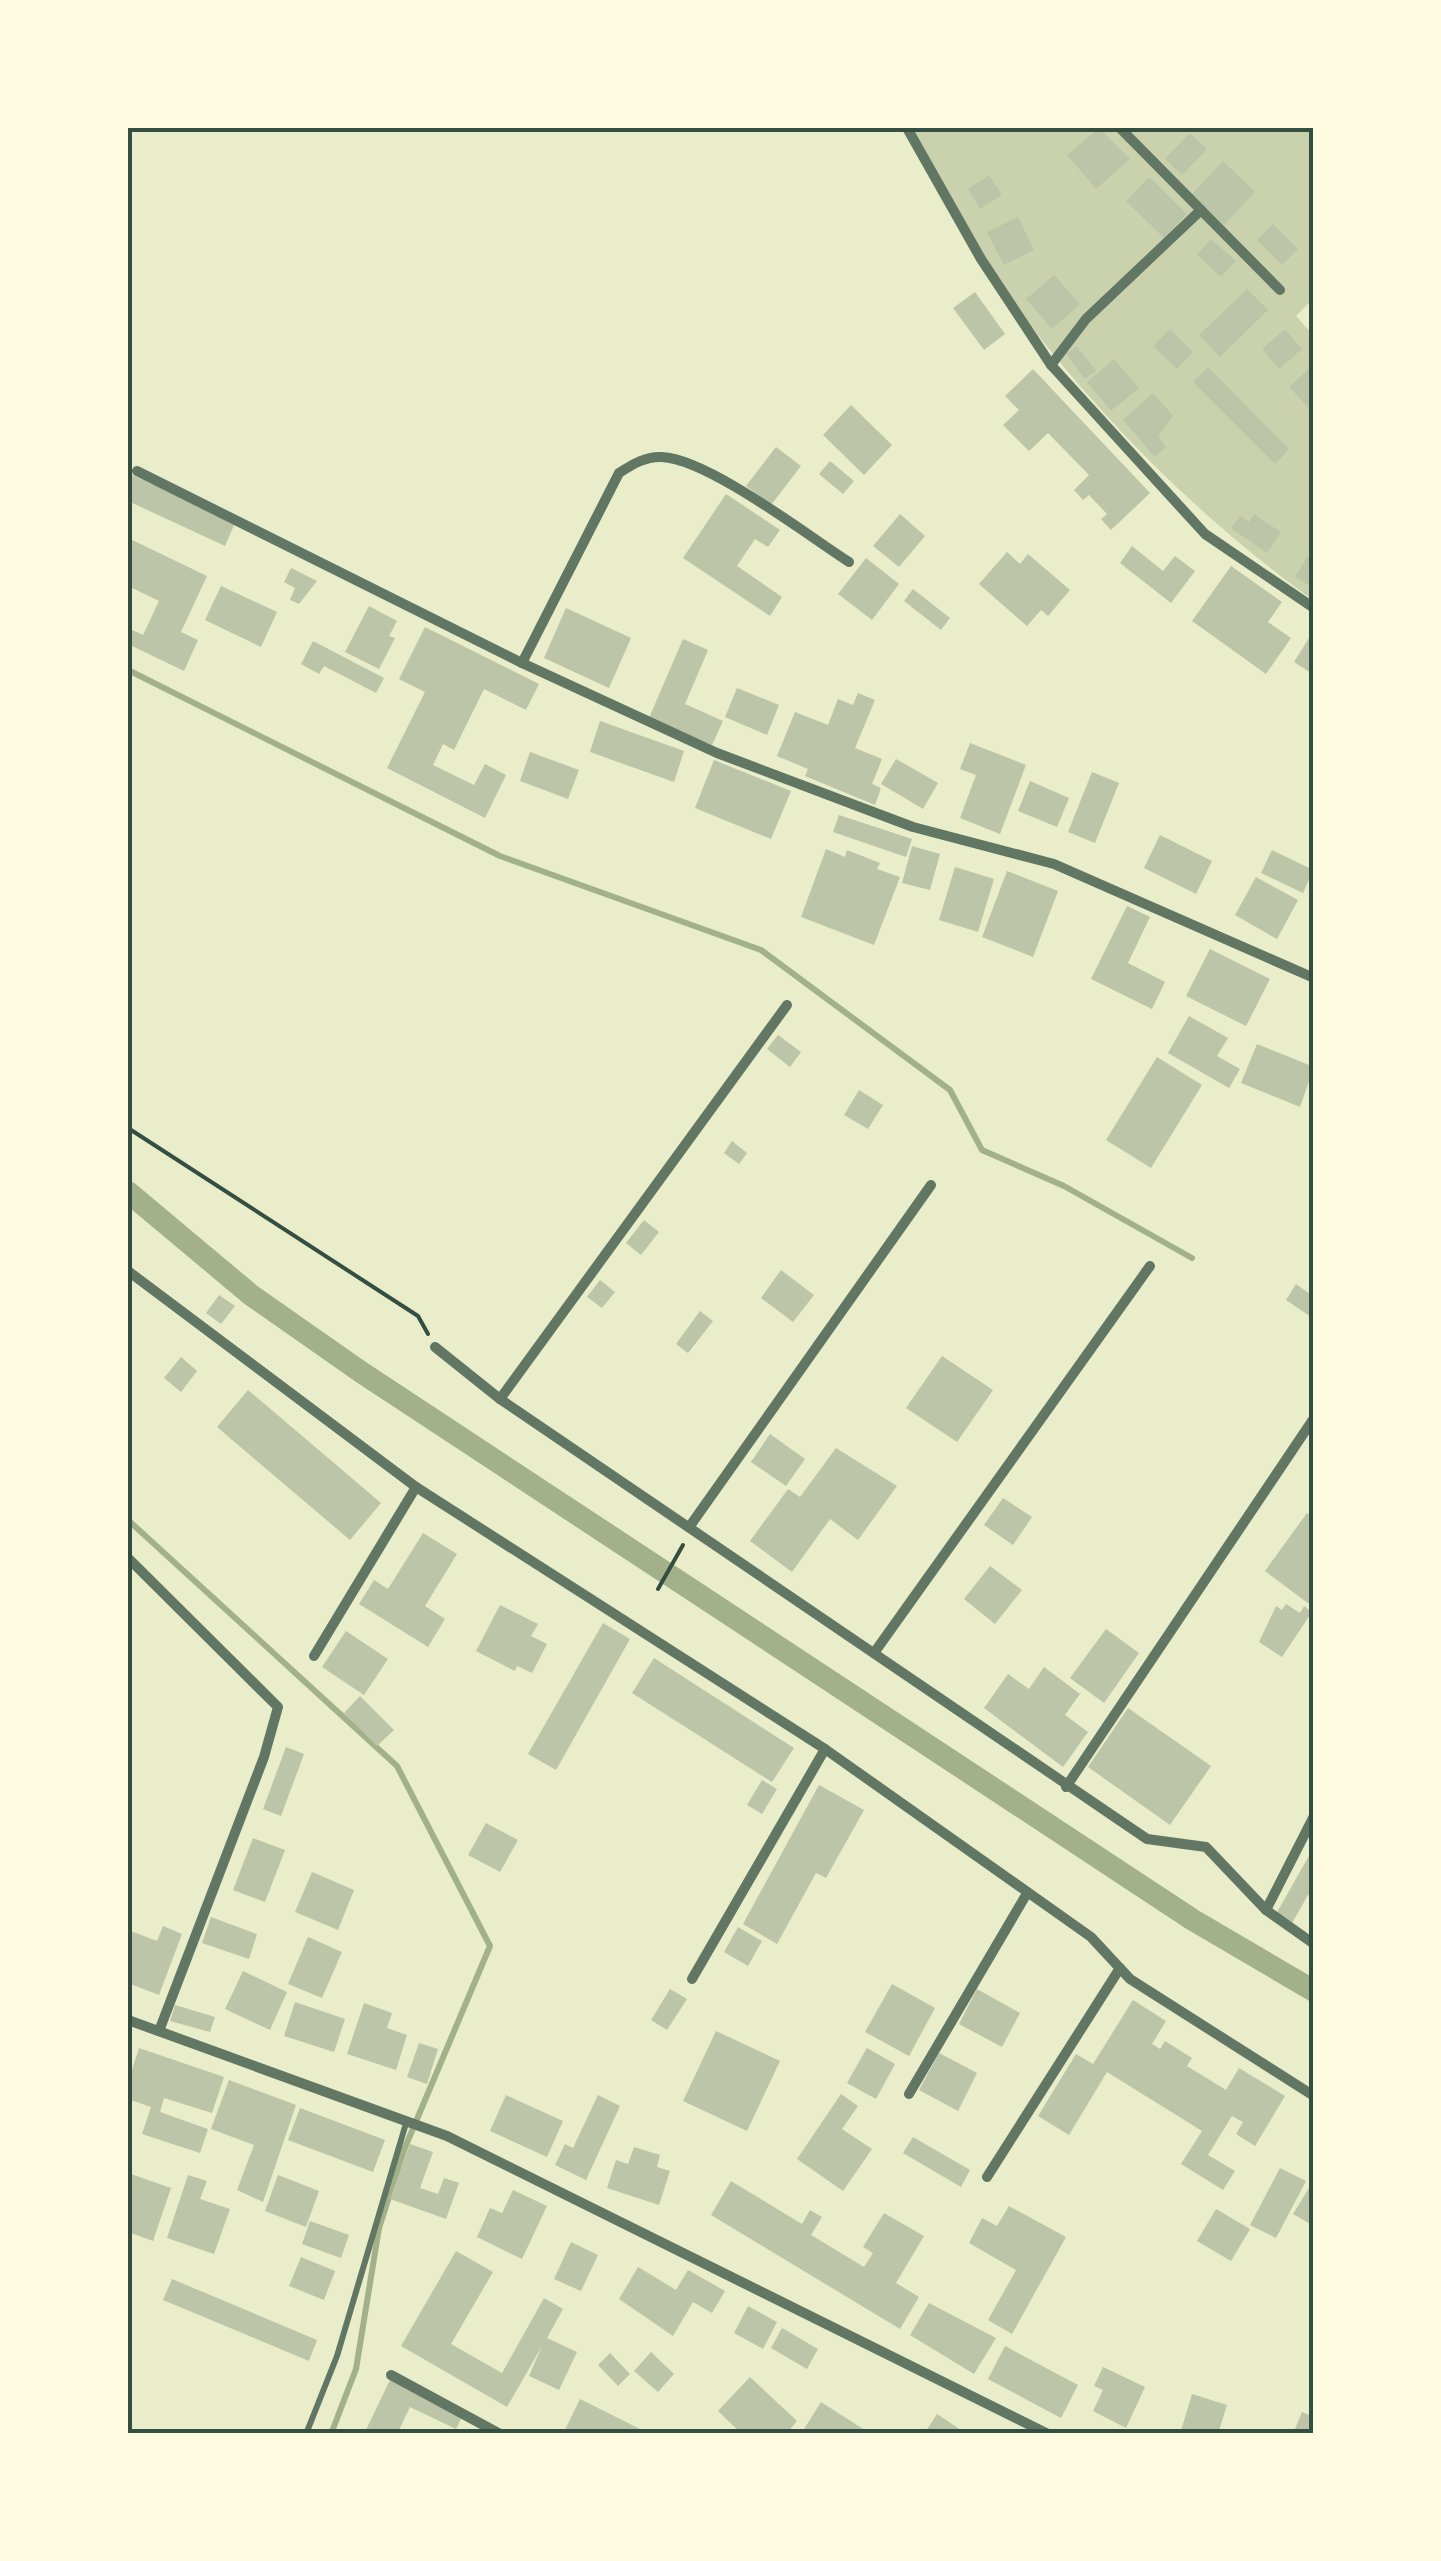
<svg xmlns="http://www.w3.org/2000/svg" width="1441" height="2561" viewBox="0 0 1441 2561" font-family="'DejaVu Sans',sans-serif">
<rect width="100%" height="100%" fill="#e9edc9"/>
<path fill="#cad2ad" d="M 908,128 L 1313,128 L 1313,299 L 1296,316 L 1313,335 L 1313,600 C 1185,508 1074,392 983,261 C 954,220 933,172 908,128 Z"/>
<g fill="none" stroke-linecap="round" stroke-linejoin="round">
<g stroke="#a3b18a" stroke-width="6">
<polyline points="128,670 500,856 761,950 950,1090 982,1150 1064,1186 1192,1258"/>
<polyline points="128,1520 397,1766 490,1946 404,2150 379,2228 356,2369 331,2434"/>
</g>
<polyline stroke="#a3b18a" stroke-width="22" points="128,1192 251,1295 361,1372 1193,1920 1314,1991"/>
</g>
<g fill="#bcc5a7">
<polygon points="1099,128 1130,159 1096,189 1067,155"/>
<polygon points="1190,133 1207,149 1182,175 1165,159"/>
<polygon points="1223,161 1255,192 1224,225 1192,194"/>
<polygon points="989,175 1002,195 980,209 968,189"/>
<polygon points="1149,177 1187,214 1164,238 1126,201"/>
<polygon points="1018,217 1034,250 1004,265 987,232"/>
<polygon points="1273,224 1298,249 1282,265 1257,240"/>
<polygon points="1211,239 1236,261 1221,277 1197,255"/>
<polygon points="1054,275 1080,304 1052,329 1026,299"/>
<polygon points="1247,289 1268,310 1220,357 1199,335"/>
<polygon points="975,292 1005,334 984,350 953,308"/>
<polygon points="1170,329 1193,352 1177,369 1153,346"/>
<polygon points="1285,329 1302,349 1279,369 1262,349"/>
<polygon points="1077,346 1096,371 1085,379 1066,354"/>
<polygon points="1114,359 1139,388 1111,411 1087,382"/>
<polygon points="1314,364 1314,414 1289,387"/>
<polygon points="1208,367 1289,449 1275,464 1193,382"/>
<polygon points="1033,369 1150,493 1111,530 1101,519 1107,514 1089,495 1083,500 1074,490 1089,475 1048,433 1029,451 1003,425 1019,410 1005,396"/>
<polygon points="1153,393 1173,416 1158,437 1166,447 1155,457 1123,420"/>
<polygon points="851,405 892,445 864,475 823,435"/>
<polygon points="776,447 801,466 771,505 746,486"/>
<polygon points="830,461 854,481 843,494 819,474"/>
<polygon points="128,473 235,523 225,546 128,501"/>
<polygon points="726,494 780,530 768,547 755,539 737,566 782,597 770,616 683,558"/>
<polygon points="900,514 925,536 899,567 873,546"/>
<polygon points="1254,514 1281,532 1267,553 1231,528 1240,516 1249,522"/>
<polygon points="128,538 207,576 181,632 198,640 184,671 128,644 128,628 143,635 159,601 128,586"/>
<polygon points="1132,546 1163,571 1175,556 1195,571 1171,603 1120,563"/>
<polygon points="1007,552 1020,564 1028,554 1070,590 1048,616 1041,610 1027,626 979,584"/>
<polygon points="1307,557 1314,560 1314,588 1295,577"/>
<polygon points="866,558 899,584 872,620 838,594"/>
<polygon points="1231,566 1282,602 1268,622 1291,638 1266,674 1192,621"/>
<polygon points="291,568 317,581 299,604 290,600 295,588 284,582"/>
<polygon points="221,586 277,612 261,647 205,620"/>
<polygon points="913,589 950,618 941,630 904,601"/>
<polygon points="369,606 397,621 389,636 395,638 379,669 345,652"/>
<polygon points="566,608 631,638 609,688 544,658"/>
<polygon points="425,627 539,684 526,710 484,689 454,750 443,744 433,765 474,785 485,764 506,775 485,818 387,768 425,692 399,679"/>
<polygon points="1314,630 1314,675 1294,662"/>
<polygon points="683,639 708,650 685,704 723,721 712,745 649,718"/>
<polygon points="313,641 384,678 376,693 324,666 319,674 301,664"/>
<polygon points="737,688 779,705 767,735 725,717"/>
<polygon points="858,693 875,700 855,748 882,759 872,784 881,788 875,805 805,776 808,769 777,756 795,712 828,725 838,699 853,705"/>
<polygon points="600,721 684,751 674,782 590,752"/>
<polygon points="970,743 1026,765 1000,834 960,818 976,775 960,769"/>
<polygon points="530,752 579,770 568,799 520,781"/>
<polygon points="896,759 938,783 923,809 881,784"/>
<polygon points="714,760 791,791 771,839 695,808"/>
<polygon points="1092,772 1119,783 1095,843 1068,832"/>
<polygon points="1030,781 1069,798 1057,827 1018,811"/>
<polygon points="839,815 912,839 906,857 833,832"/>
<polygon points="1160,835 1212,861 1196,894 1144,868"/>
<polygon points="912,846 940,854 930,890 902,883"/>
<polygon points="826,849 845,857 847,850 880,863 877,869 900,877 874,945 801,917"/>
<polygon points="1272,850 1313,870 1303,893 1261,873"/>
<polygon points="955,867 994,879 978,932 939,920"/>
<polygon points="1007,871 1058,891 1033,957 982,937"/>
<polygon points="1256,877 1298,900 1277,939 1235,915"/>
<polygon points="1127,906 1150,917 1128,963 1165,982 1152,1009 1091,979"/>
<polygon points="1210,949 1270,979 1246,1026 1186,996"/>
<polygon points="1189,1016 1228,1038 1217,1056 1240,1069 1229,1088 1168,1053"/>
<polygon points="778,1035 801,1052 790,1067 767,1049"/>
<polygon points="1257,1044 1314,1067 1300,1107 1241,1083"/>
<polygon points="1157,1057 1202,1085 1151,1168 1106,1140"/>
<polygon points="859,1090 883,1105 868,1129 844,1115"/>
<polygon points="732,1141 747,1153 739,1164 724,1153"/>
<polygon points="644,1220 659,1232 641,1255 626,1243"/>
<polygon points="781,1270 814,1295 793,1322 761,1298"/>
<polygon points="600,1280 615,1292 602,1308 587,1297"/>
<polygon points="1296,1284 1314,1297 1314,1319 1286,1300"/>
<polygon points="219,1295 235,1306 221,1324 206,1313"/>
<polygon points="700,1311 713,1321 688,1353 676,1344"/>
<polygon points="942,1356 993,1390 957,1442 906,1408"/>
<polygon points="181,1357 197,1371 181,1392 164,1378"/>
<polygon points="248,1390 381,1503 350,1540 217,1427"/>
<polygon points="770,1434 805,1459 786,1486 751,1462"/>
<polygon points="836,1448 897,1486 858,1540 830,1519 792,1572 750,1541 788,1489 800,1497"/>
<polygon points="1003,1498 1032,1517 1013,1545 984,1525"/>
<polygon points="1307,1513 1314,1518 1314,1598 1309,1604 1265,1571"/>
<polygon points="423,1533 457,1554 425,1606 445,1619 428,1647 359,1604 374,1580 388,1589"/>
<polygon points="990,1566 1022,1590 995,1624 964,1599"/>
<polygon points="1286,1604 1300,1613 1304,1606 1312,1612 1282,1657 1259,1642 1276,1606 1282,1610"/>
<polygon points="500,1605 538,1624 531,1636 547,1644 532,1673 517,1666 515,1671 476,1651"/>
<polygon points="603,1623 630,1639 556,1770 528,1754"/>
<polygon points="1106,1629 1139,1653 1104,1703 1070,1678"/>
<polygon points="346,1631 388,1659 364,1695 322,1667"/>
<polygon points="654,1658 794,1748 772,1782 632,1693"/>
<polygon points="1044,1667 1080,1694 1065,1715 1088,1732 1063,1767 984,1708 1008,1674 1029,1689"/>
<polygon points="360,1696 394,1730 377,1746 344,1713"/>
<polygon points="1128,1708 1211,1766 1170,1825 1088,1767"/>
<polygon points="286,1747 304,1754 281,1816 263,1809"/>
<polygon points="762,1780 777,1789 762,1814 747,1805"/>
<polygon points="819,1785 864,1810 826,1878 816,1873 777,1944 743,1924"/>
<polygon points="486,1823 518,1840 500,1872 468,1855"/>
<polygon points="253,1838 285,1850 265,1902 233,1890"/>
<polygon points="1314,1847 1314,1898 1308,1895 1292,1923 1276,1914"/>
<polygon points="312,1872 354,1890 338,1930 295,1912"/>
<polygon points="211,1917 257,1934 249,1959 202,1943"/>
<polygon points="163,1926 182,1934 159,1995 128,1983 128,1930 157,1941"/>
<polygon points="738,1927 762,1941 748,1966 724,1952"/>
<polygon points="308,1937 342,1952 322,1998 288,1984"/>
<polygon points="243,1971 287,1992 270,2030 225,2009"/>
<polygon points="892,1984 935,2008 909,2056 865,2032"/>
<polygon points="670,1989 687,1999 667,2030 651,2020"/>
<polygon points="977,1989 1020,2013 1002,2047 959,2024"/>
<polygon points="1133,2000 1166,2021 1152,2044 1160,2049 1165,2041 1192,2058 1187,2066 1226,2090 1239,2068 1285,2096 1255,2146 1236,2134 1243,2122 1232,2116 1208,2155 1235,2171 1223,2190 1181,2164 1202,2131 1107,2072 1069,2135 1038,2116 1076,2054 1093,2064"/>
<polygon points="295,2002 345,2019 334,2052 284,2036"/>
<polygon points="364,2003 392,2013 387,2028 407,2035 396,2070 347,2054"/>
<polygon points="175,2005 215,2017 210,2032 170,2021"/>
<polygon points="716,2031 780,2061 747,2131 683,2101"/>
<polygon points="419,2043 438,2049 427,2084 407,2077"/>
<polygon points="139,2048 224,2077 212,2113 164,2098 160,2112 208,2129 200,2153 142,2134 151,2107 128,2099 128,2082"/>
<polygon points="867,2048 895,2064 876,2099 847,2083"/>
<polygon points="939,2053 977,2073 958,2111 919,2090"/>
<polygon points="229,2080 296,2105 263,2202 237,2190 254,2145 211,2129"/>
<polygon points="841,2094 858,2106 842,2129 872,2149 843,2191 797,2159"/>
<polygon points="506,2095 563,2121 547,2157 490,2131"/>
<polygon points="598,2095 620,2106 586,2180 555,2165 565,2144 573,2148"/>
<polygon points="300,2108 385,2140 373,2172 288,2140"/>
<polygon points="913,2137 970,2170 961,2187 903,2153"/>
<polygon points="410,2144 433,2152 420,2188 438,2194 444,2178 459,2183 446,2219 390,2199"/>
<polygon points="634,2147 660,2155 657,2167 670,2171 659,2205 607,2188 616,2160 628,2164"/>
<polygon points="1280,2168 1306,2181 1276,2238 1250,2225"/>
<polygon points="128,2173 171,2188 153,2241 128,2232"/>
<polygon points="188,2175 207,2181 200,2199 230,2209 214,2254 167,2238"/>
<polygon points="278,2175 319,2191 306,2227 265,2211"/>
<polygon points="1314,2180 1314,2226 1293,2214"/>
<polygon points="731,2181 802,2224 810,2210 822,2217 811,2235 864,2267 873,2253 863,2247 884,2213 924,2236 896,2283 919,2297 900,2329 711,2215"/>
<polygon points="513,2190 547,2206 522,2259 477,2237 490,2208 502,2213"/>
<polygon points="1009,2206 1066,2237 1012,2334 988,2320 1016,2270 969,2243 982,2218 997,2226"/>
<polygon points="1216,2209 1250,2229 1231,2261 1197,2241"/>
<polygon points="310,2221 349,2235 341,2258 302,2244"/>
<polygon points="571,2242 598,2255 581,2291 554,2279"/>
<polygon points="456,2251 493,2272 451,2344 502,2373 544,2298 563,2309 547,2338 577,2352 559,2390 529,2376 542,2346 507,2407 401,2346"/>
<polygon points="301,2257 335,2271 324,2300 289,2286"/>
<polygon points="638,2267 676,2290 688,2270 725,2291 712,2313 693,2302 673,2336 619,2299"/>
<polygon points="172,2279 317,2340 309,2361 163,2300"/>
<polygon points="929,2303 996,2338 974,2374 910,2335"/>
<polygon points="748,2306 777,2322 763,2349 734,2333"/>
<polygon points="782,2328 818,2349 807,2369 771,2348"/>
<polygon points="1005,2346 1078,2385 1061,2418 988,2379"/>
<polygon points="651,2352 674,2374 658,2392 634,2371"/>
<polygon points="610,2353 630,2374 618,2386 598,2365"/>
<polygon points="1103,2367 1145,2387 1126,2428 1093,2411 1103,2390 1094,2386"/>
<polygon points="750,2377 797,2421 786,2434 742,2434 718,2411"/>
<polygon points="390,2380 463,2415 456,2429 410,2407 397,2434 364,2434"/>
<polygon points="1192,2394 1227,2405 1218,2434 1180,2434"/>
<polygon points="580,2399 650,2434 573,2434 565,2430"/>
<polygon points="821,2402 871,2434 801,2434"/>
<polygon points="1302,2412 1314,2417 1314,2434 1293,2434"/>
<polygon points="937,2414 967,2434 924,2434"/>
</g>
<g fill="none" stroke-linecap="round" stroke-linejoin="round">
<g stroke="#344e41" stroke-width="4">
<polyline points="128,1128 418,1316 428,1334"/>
<polyline points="658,1589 683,1545"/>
</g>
<polyline stroke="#617663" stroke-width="6" points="306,2434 337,2356 407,2120"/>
<g stroke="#617663" stroke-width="10">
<polyline points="907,128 981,259 1051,365 1205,534 1314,608"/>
<polyline points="1120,128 1280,290"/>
<polyline points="1051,365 1086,319 1201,210"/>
<polyline points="137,471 522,663 717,753 913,827 1054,864 1314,978"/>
<path d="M 522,663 L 619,473 C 633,464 646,456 662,457 C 708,459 807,535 849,562"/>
<polyline points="128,1271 416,1487 825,1749 1091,1937 1130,1979 1314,2096"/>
<polyline points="435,1347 500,1399 1147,1839 1206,1847 1266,1910 1314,1944"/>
<polyline points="500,1399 787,1005"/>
<polyline points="690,1526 931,1185"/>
<polyline points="128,1558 278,1707 264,1757 159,2031"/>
<polyline points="874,1653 1150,1266"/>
<polyline points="314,1656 416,1487"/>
<polyline points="1066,1787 1314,1418"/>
<polyline points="1266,1910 1314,1816"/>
<polyline points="692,1979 825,1749"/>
<polyline points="128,2020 447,2136 1048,2434"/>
<polyline points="909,2094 1026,1895"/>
<polyline points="987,2177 1120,1968"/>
<polyline points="391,2375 500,2434"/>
</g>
</g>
<rect width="1441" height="2561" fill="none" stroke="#fefae0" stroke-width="260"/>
<rect x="130" y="130" width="1181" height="2301" fill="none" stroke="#344e41" stroke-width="4"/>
</svg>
